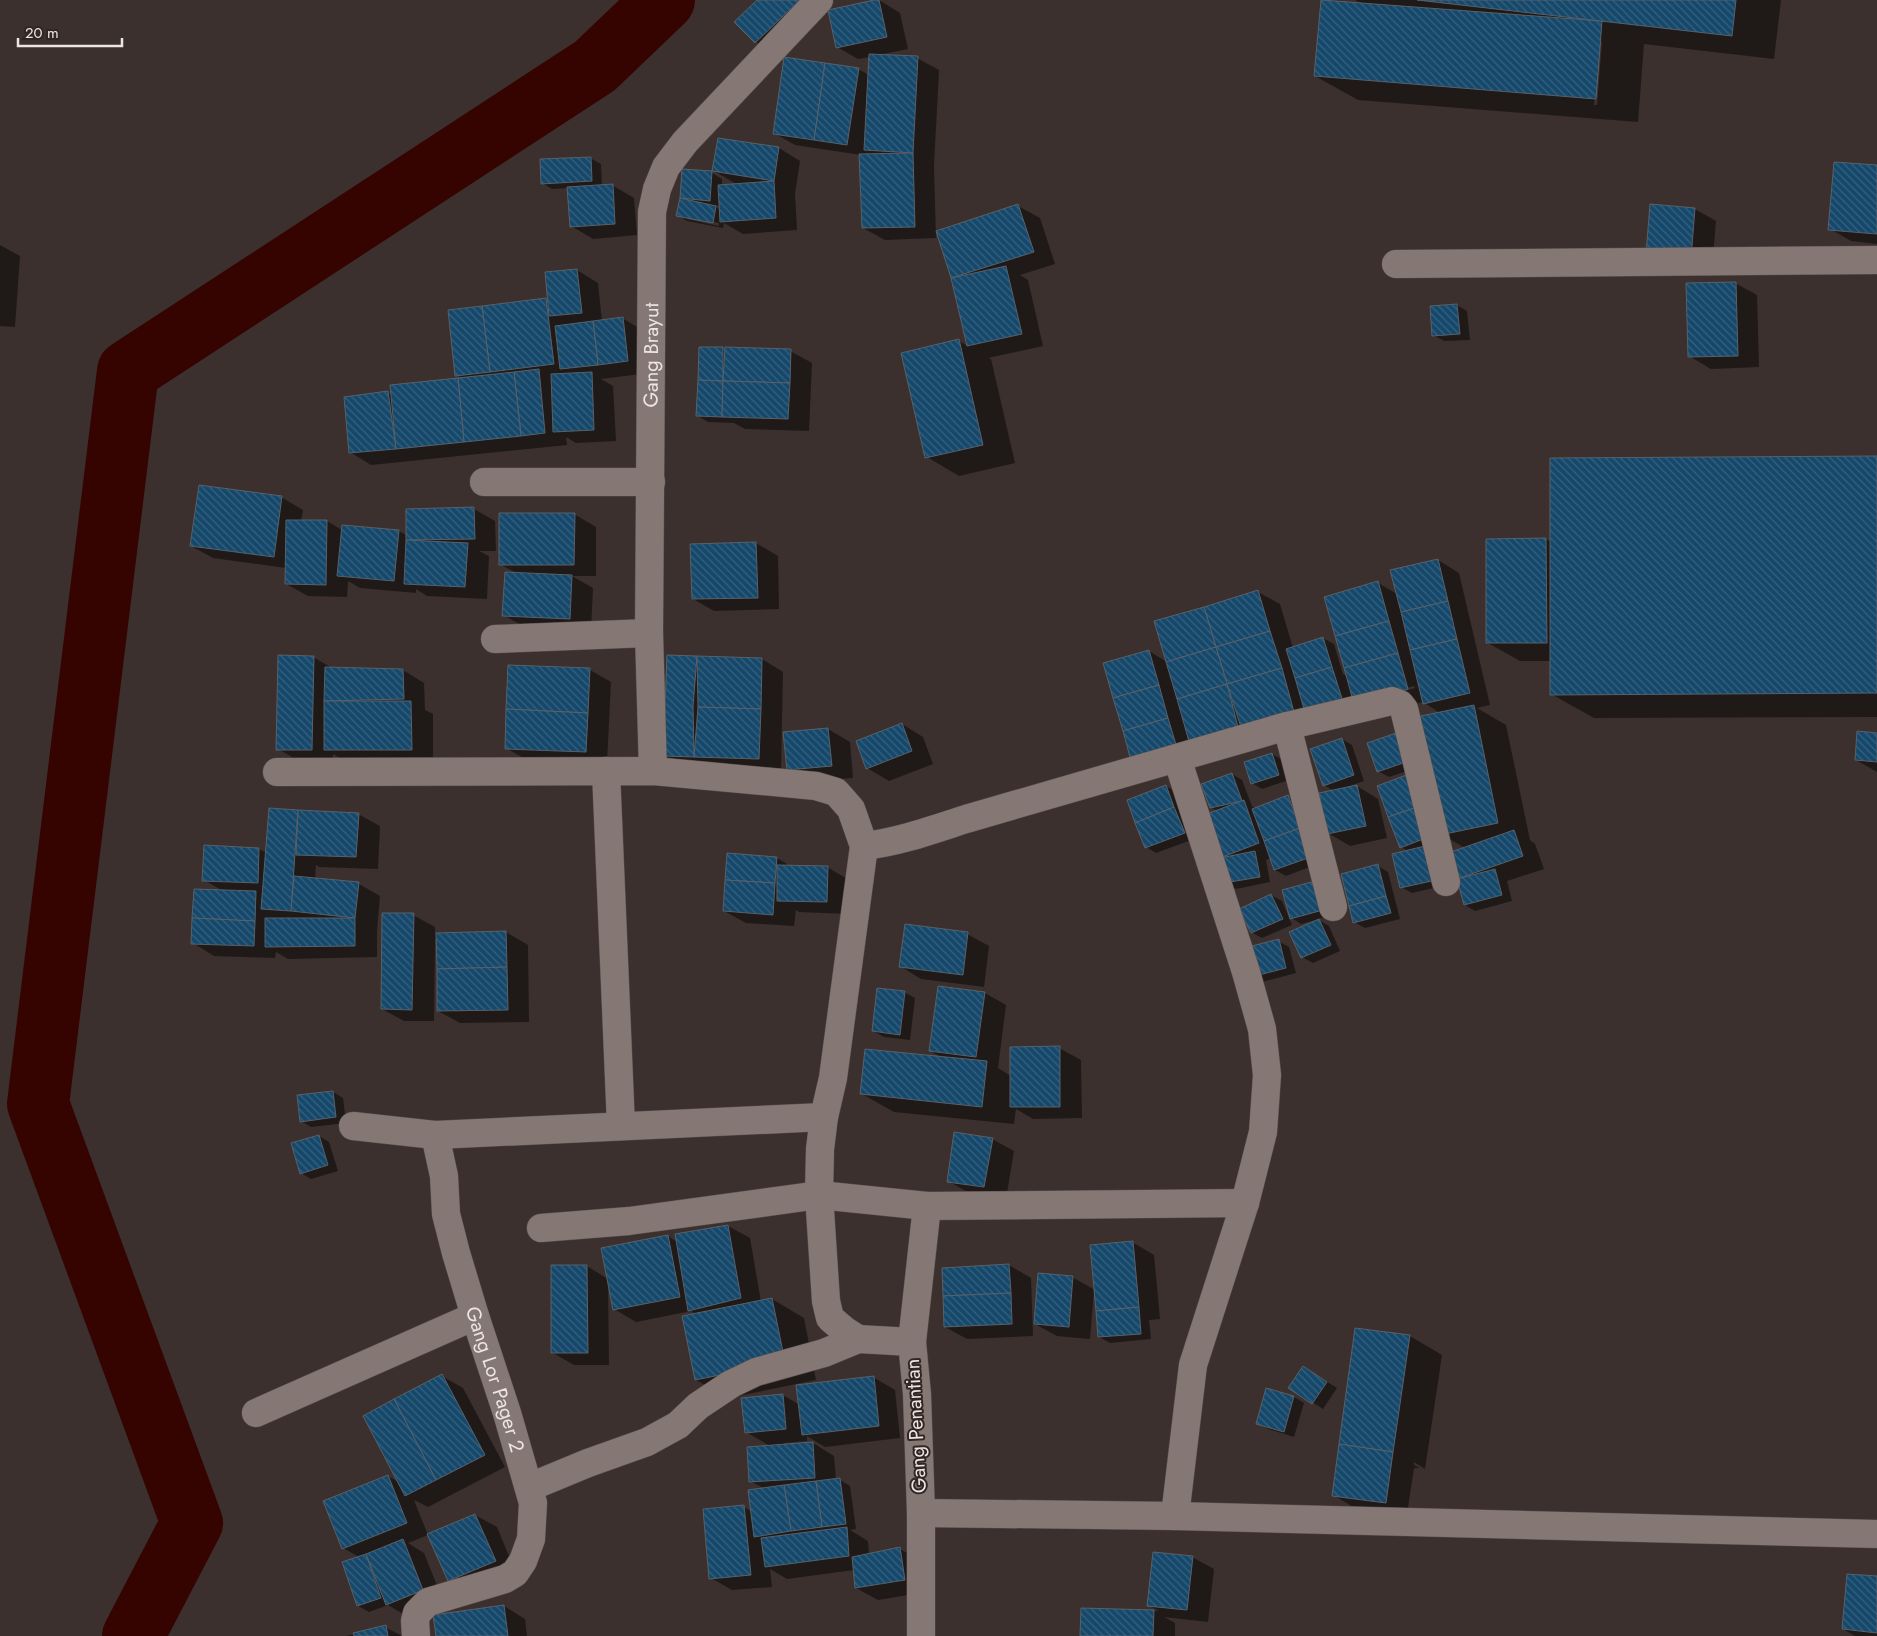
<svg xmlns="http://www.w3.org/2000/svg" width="1877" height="1636" viewBox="0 0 1877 1636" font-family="Jost,sans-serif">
<defs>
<pattern id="building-back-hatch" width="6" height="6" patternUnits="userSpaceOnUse" patternTransform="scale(1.25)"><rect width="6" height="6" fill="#15486a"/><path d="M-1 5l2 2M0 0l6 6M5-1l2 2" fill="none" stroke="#37627f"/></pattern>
</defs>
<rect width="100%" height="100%" fill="#3b302d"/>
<g fill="#0007" fill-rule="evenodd">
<polygon points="759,0 834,0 777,55 756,42"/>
<polygon points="879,0 900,13 908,49 878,55 917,58 939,70 934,166 936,238 885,240 863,228 861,155 795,145 774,133 858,69 869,75 870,57 858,59 837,47"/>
<path d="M 1355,0 L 1781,0 L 1774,59 L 1644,44 L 1638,122 L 1358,100 L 1315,76 L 1362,4 ZM 1600,42 L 1602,42 L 1597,105 L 1594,105 Z"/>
<path d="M 779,148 L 800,161 L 795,194 L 797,230 L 743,234 L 724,223 L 723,228 L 687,221 L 677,215 L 681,199 L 683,170 L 712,173 L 722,179 L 722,186 L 738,185 L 714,171 ZM 713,205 L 720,206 L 721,210 ZM 687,217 L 719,223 L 719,226 L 687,219 Z"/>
<polygon points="590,158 601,164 602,186 612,185 634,198 637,235 593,239 571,226 569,188 552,189 542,183"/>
<polygon points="1877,167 1877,244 1851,241 1830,229"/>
<polygon points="1018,206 1040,218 1055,264 1020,275 1028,280 1043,346 988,358 991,359 1015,463 959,476 927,457 959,341 968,346 952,278 938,232"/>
<polygon points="1695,209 1716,221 1712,269 1669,266"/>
<polygon points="0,245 20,256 15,327 0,326"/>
<polygon points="577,270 598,283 602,321 622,318 644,331 649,373 601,379 613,386 616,441 576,443 566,437 567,445 371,465 350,452 387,392 392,395 463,379 457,375 449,312 549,299"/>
<polygon points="1735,283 1757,295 1759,367 1711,369 1689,356"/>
<polygon points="1457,305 1467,311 1470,340 1444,341 1433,335"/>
<polygon points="722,349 726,351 790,351 812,363 809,431 745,429 734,423 708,422 698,416"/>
<polygon points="1877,457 1877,717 1594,718 1551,694 1551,661 1520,661 1488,643 1546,539 1551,542"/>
<polygon points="281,497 303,510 301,521 327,521 342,530 399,531 406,535 474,509 495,521 496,551 479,551 489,556 487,599 427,596 416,589 416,593 360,588 348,581 347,597 308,596 286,584 286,568 213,558 191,546"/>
<polygon points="574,514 596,527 596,576 572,576 593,588 591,631 525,627 503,615 516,573 500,564"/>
<polygon points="756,543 778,556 779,609 714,611 693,599 691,545"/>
<path d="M 1438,560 L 1459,573 L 1490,705 L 1477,708 L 1506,725 L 1530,840 L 1535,844 L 1544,869 L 1507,881 L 1512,901 L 1475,911 L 1465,905 L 1458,879 L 1465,848 L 1441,834 L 1440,713 L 1423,702 L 1154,772 L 1149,651 L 1167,662 L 1258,592 L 1280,604 L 1293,648 L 1323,638 L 1334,644 L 1343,674 L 1348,677 L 1378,583 L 1397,594 ZM 1414,686 L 1415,688 L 1370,701 L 1370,698 Z"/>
<polygon points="313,657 334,669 403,670 424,683 425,710 433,714 433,762 347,762 333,754 333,762 299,761 278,749"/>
<polygon points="668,657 762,659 783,672 781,771 686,768 665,756"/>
<polygon points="590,670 611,682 607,763 527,760 506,748"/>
<polygon points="902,724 923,737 933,764 889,781 867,768"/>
<polygon points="828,729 850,742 853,778 809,781 788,769 784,733"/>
<polygon points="1877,734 1877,772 1856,760"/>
<polygon points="1412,738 1422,766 1389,777 1378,771"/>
<polygon points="1342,739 1352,745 1364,781 1347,787 1347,788 1357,786 1378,799 1387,838 1350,846 1328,833 1334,791 1324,785"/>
<polygon points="1272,754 1283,760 1289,780 1262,789 1252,783"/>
<polygon points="1232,774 1242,780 1252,806 1256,809 1288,797 1298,803 1320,863 1286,876 1275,870 1271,858 1266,860 1270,882 1236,889 1225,883 1217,811 1211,807"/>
<polygon points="1409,776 1446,885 1412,893 1401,887 1408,851 1401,847"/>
<polygon points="1166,786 1176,792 1194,839 1156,853 1146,847"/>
<polygon points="270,809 358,814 380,826 378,869 319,867 316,865 315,880 359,884 380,896 377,931 377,957 288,959 276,952 275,958 214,956 193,943 223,891 204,880 206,846 259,849 267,853"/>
<polygon points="777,858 787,864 787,866 827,867 849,880 848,914 799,912 796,910 794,926 746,923 724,911"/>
<polygon points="1378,866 1388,872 1400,919 1365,928 1354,922"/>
<polygon points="1315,882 1333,915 1317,919 1329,926 1340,951 1313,963 1302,957 1316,920 1301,924 1290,917"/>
<polygon points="1271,895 1282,901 1292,925 1262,938 1251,932"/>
<polygon points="413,915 435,927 435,934 506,932 528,945 529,1022 460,1023 438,1011 437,939 435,939 434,1021 404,1021 382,1009"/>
<polygon points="967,934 989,946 984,987 921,979 900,966"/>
<polygon points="1278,941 1289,947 1296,973 1262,982 1245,949"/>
<polygon points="904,992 915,998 910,1040 884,1037 873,1031"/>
<polygon points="985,993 1006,1005 998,1068 1011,1076 1059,1048 1081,1060 1082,1118 1033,1119 1016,1109 1014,1124 894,1112 862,1094 943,1058 930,1051"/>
<polygon points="333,1092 343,1098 346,1123 311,1127 301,1121"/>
<polygon points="319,1136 329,1142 338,1171 311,1179 301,1173"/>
<polygon points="992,1139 1014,1151 1006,1199 969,1193 948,1181"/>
<polygon points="728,1226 750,1238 761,1302 772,1299 804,1318 816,1380 728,1398 696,1380 697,1315 691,1311 636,1322 614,1309 608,1284 609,1365 574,1365 553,1353 587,1266 608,1279 668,1236 677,1242 676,1235"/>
<polygon points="1132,1242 1154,1255 1160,1319 1149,1320 1151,1339 1110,1343 1099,1337 1095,1291 1094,1291 1090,1339 1057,1336 1035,1324 1072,1277 1095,1290"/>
<polygon points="1009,1265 1031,1278 1033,1336 967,1339 945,1327 943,1269"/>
<polygon points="1410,1336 1442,1355 1425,1469 1414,1462 1414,1465 1420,1468 1414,1468 1407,1514 1355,1508 1333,1495"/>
<polygon points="1304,1367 1337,1388 1323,1409 1290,1388"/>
<polygon points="442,1376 463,1388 505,1467 428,1507 414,1500 428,1535 408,1543 424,1553 444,1603 408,1617 388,1605 369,1612 358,1606 344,1563 359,1557 343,1548 388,1476 400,1483"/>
<polygon points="873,1377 895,1390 900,1438 825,1447 807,1436 807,1441 784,1443 784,1445 813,1443 834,1456 836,1480 840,1480 850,1486 856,1529 850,1530 868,1541 869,1555 900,1549 921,1561 926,1592 878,1600 856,1588 854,1570 787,1579 770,1569 772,1587 732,1590 711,1578 744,1507 752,1512 765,1489 750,1481 770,1446 746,1432 783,1395 800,1405"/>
<polygon points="1267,1390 1294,1397 1304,1403 1294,1437 1268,1429 1258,1423"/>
<polygon points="475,1515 497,1527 516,1573 470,1593 449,1580"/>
<polygon points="1192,1557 1214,1569 1208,1622 1164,1617 1175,1623 1175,1636 1081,1636 1082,1609 1159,1611 1148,1605"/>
<polygon points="1877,1578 1877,1636 1855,1636 1843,1629"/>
<polygon points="504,1606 525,1619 527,1636 437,1636"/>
<polygon points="385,1627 402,1636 346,1636"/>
</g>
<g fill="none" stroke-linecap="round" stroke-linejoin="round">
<polyline stroke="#350401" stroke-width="62" points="133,1636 192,1523 38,1104 128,371 595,66 664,0"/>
</g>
<g fill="url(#building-back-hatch)" stroke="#586169">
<polygon points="757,0 800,0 755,43 734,22"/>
<polygon points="874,0 879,0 887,37 836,48 828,10"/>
<polygon points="1321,0 1602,21 1596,99 1314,76"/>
<polygon points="1417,0 1736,0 1732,36"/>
<polygon points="869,54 918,56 913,153 864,150"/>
<polygon points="784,57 825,63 814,140 773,134"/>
<polygon points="825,63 859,68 847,145 814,140"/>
<polygon points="718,138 779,147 774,181 712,171"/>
<polygon points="913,153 915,227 862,228 859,154"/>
<polygon points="591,157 592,181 541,184 540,159"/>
<polygon points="1834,162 1877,165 1877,234 1828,230"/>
<polygon points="682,169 712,171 710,201 680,198"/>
<polygon points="774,181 776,218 720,222 718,185"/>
<polygon points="613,184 615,224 570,227 567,187"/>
<polygon points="680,198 716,206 713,223 676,216"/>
<polygon points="1018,204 1034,252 951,278 936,231"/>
<polygon points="1650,204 1695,208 1691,258 1646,254"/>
<polygon points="1006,266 1022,334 967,346 951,278"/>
<polygon points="577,269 582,313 549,316 545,272"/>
<polygon points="1736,282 1738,356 1688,357 1686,283"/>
<polygon points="546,298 554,364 490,372 482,306"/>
<polygon points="1457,304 1460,334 1432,336 1430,306"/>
<polygon points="482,306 490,372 455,376 448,310"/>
<polygon points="623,317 628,361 598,365 593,321"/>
<polygon points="593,321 598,365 560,369 555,326"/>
<polygon points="959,339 983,445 925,458 901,353"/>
<polygon points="699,347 723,347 723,381 698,380"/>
<polygon points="725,347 791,349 790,383 723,381"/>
<polygon points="539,369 545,433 521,436 514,372"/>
<polygon points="514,372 521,436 464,442 458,378"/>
<polygon points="592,372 594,430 553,432 551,374"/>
<polygon points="458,378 464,442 396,449 390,385"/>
<polygon points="698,380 723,381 722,417 696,416"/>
<polygon points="723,381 790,383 788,419 722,417"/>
<polygon points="388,391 396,449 349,453 344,397"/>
<polygon points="1877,456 1877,693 1550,695 1550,458"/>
<polygon points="199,485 282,496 274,557 190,546"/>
<polygon points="474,507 475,539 406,540 406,509"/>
<polygon points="499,513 575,513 574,565 499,565"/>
<polygon points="286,520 327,520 326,585 285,584"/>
<polygon points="342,525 399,530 394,581 337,576"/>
<polygon points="1546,538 1547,643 1486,643 1486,539"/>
<polygon points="406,540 468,543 465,587 404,584"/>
<polygon points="756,542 758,598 692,599 690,544"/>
<polygon points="1438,559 1448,601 1401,612 1390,570"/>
<polygon points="505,572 572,575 570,619 502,616"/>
<polygon points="1378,581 1389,621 1335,636 1324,597"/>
<polygon points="1258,590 1270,631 1216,647 1204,607"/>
<polygon points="1448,601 1457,639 1410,650 1401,612"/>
<polygon points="1204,607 1216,647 1166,662 1154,621"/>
<polygon points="1389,621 1398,653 1344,668 1335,636"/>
<polygon points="1270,631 1282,668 1227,684 1216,647"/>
<polygon points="1323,637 1332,667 1295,678 1286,649"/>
<polygon points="1457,639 1470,693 1423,704 1410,650"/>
<polygon points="1216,647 1227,684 1177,699 1166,662"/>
<polygon points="1149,650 1159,685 1113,698 1103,663"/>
<polygon points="1398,653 1408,689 1354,704 1344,668"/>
<polygon points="278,655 314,656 312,750 276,750"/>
<polygon points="667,655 697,656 693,707 694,757 663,756"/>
<polygon points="697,656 762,658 761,709 698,707"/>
<polygon points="508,665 590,668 588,713 506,709"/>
<polygon points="325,667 403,669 404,699 324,701"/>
<polygon points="1332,667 1344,705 1306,716 1295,678"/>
<polygon points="1282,668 1294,712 1241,727 1227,684"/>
<polygon points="1227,684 1239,731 1190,745 1177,699"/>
<polygon points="1159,685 1168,718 1123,731 1113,698"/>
<polygon points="324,701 411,701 412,750 324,750"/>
<polygon points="1474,705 1498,823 1440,835 1416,717"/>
<polygon points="698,707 761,709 759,759 694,757"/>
<polygon points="506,709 588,713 586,752 505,749"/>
<polygon points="1168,718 1177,748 1131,761 1123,731"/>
<polygon points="902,723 912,751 866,769 856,741"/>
<polygon points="828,728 832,766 787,770 783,732"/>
<polygon points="1402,731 1412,760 1377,772 1367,743"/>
<polygon points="1857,731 1877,733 1877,762 1855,760"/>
<polygon points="1342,738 1354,775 1323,786 1310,749"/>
<polygon points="1272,753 1279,775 1251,784 1244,762"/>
<polygon points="1232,773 1242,801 1210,808 1201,784"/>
<polygon points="1409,774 1420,806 1388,817 1377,786"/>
<polygon points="1166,785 1174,807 1135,823 1127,800"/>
<polygon points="1357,785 1366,826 1327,834 1319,793"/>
<polygon points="1288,795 1300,828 1264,841 1252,809"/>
<polygon points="1244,800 1259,843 1220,858 1204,815"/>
<polygon points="1420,806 1431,836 1400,848 1388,817"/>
<polygon points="1174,807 1185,833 1145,848 1135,823"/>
<polygon points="269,808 298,810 291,911 261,909"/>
<polygon points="298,810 359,813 356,857 296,855"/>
<polygon points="1300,828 1311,857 1274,870 1264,841"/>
<polygon points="1514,830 1523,856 1457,879 1448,853"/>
<polygon points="204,845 259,848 258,883 202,881"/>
<polygon points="1429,845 1436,880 1400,888 1392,854"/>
<polygon points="1255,851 1260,877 1224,883 1220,858"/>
<polygon points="727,853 777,857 775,883 725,880"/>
<polygon points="1378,864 1386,896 1349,906 1341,874"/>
<polygon points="777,865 828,866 827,902 777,901"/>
<polygon points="1495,869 1502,895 1464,905 1457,879"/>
<polygon points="294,876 359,882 355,918 291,911"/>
<polygon points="725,880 775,883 773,915 723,911"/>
<polygon points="1315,881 1323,910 1290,919 1282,890"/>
<polygon points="194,889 256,891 255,921 192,918"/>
<polygon points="1271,894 1283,919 1251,933 1239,909"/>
<polygon points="1386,896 1391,913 1353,923 1349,906"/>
<polygon points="382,913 414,913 412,1010 381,1009"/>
<polygon points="192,918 255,921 254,946 191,944"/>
<polygon points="265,918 355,918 355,946 265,947"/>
<polygon points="1319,919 1331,945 1301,958 1289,932"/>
<polygon points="905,924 968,932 963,975 899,967"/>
<polygon points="506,931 507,967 437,969 436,933"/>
<polygon points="1279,939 1286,968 1251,977 1244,948"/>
<polygon points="507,967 508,1010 437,1011 437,969"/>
<polygon points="938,986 985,992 976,1057 929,1051"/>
<polygon points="877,988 905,991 900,1035 872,1031"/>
<polygon points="1060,1046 1060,1107 1010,1107 1010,1047"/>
<polygon points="865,1049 987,1061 982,1107 860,1094"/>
<polygon points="333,1091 336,1117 300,1122 297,1095"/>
<polygon points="954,1132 993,1138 984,1187 947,1182"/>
<polygon points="319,1135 328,1165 300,1174 291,1143"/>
<polygon points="728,1225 741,1298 688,1311 675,1234"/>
<polygon points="668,1235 680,1297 613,1310 601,1248"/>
<polygon points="1133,1241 1139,1307 1096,1311 1090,1245"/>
<polygon points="1009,1264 1011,1293 943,1296 942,1268"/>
<polygon points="551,1265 587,1265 588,1353 551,1353"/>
<polygon points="1038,1273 1073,1276 1069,1327 1034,1324"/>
<polygon points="1011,1293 1012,1324 944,1327 943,1296"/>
<polygon points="772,1298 785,1362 695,1380 682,1316"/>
<polygon points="1139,1307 1141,1334 1098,1337 1096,1311"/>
<polygon points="1355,1328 1410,1335 1393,1452 1339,1444"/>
<polygon points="1303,1366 1327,1382 1312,1404 1288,1388"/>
<polygon points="442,1374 485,1455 436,1480 394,1399"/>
<polygon points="874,1376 879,1426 802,1435 796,1385"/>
<polygon points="1266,1388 1294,1396 1284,1432 1256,1424"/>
<polygon points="783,1394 786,1429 745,1433 741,1398"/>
<polygon points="394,1399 436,1480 405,1496 363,1416"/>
<polygon points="813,1442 815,1478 749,1482 747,1447"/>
<polygon points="1339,1444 1393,1452 1386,1503 1332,1496"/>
<polygon points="388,1475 407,1523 342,1549 323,1501"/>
<polygon points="840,1478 846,1524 822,1527 816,1481"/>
<polygon points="816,1481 822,1527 791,1531 784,1485"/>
<polygon points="784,1485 791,1531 754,1537 748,1490"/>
<polygon points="744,1505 751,1575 709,1579 703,1509"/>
<polygon points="475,1514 496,1561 448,1581 427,1534"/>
<polygon points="847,1527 849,1556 765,1567 761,1538"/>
<polygon points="403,1539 423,1590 386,1605 366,1554"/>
<polygon points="900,1547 905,1580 855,1588 852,1557"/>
<polygon points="1153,1552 1193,1556 1187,1610 1147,1606"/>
<polygon points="366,1554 381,1598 357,1606 342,1562"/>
<polygon points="1847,1574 1877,1576 1877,1633 1842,1629"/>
<polygon points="504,1605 508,1636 436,1636 433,1615"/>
<polygon points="1081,1608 1154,1610 1153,1636 1080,1636"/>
<polygon points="386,1625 388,1636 354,1636 353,1633"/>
</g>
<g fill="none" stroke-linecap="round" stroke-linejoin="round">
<g stroke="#574d4b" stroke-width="29">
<g id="minor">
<polyline points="1396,264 1877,260"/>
<polyline points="484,482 651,482"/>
<polyline points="495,639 649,633"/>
<polyline points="1287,726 1333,907"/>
<polyline points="606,771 621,1126"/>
<path id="s1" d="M 653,771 L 649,633 L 652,212 L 657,189 L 666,167 L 685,142 L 819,0"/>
<polyline points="277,772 653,771 816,786 836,792 851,809 864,846 833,1078 824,1117 820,1149 819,1195 629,1221 541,1228"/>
<path d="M 864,846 C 899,842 932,830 966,819 L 1287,726 L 1392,701 L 1400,704 L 1404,709 L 1446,882"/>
<path id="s2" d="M 353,1126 L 435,1135 L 444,1176 L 446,1214 L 456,1253 L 475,1316 L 507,1413 L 533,1503 L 531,1539 L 523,1561 L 515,1573 L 505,1579 L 428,1602 L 417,1613 L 415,1621 L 416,1636"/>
<polyline points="435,1135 824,1117"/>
<polyline points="912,1342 927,1206"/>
<polyline points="256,1413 475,1316"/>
<polyline points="530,1487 588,1463 647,1442 678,1425 698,1406 731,1384 756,1372 824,1353 858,1339"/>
<polyline points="921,1513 1175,1516 1877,1534"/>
<polyline points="1175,1516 1193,1365 1245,1203 1263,1132 1267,1075 1262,1029 1246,972 1177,758"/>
<polyline points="921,1636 921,1513 917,1394 912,1342 858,1339 844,1330 830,1318 826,1301 819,1195 927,1206 1245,1203"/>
</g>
</g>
<use href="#minor" stroke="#847774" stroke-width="28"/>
</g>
<g text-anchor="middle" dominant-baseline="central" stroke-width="4" stroke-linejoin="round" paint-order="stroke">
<g font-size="20" fill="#ece5e3" stroke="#312624">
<text stroke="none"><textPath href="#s1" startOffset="416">Gang Brayut</textPath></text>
<text stroke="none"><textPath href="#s2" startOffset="335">Gang Lor Pager 2</textPath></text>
<text transform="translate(916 1426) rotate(-93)">Gang Penantian</text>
</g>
</g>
<path d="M18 38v8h104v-8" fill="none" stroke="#ece5e3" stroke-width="2.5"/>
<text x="25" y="38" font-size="15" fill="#ece5e3" stroke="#312624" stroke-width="4" paint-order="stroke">20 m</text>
</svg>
